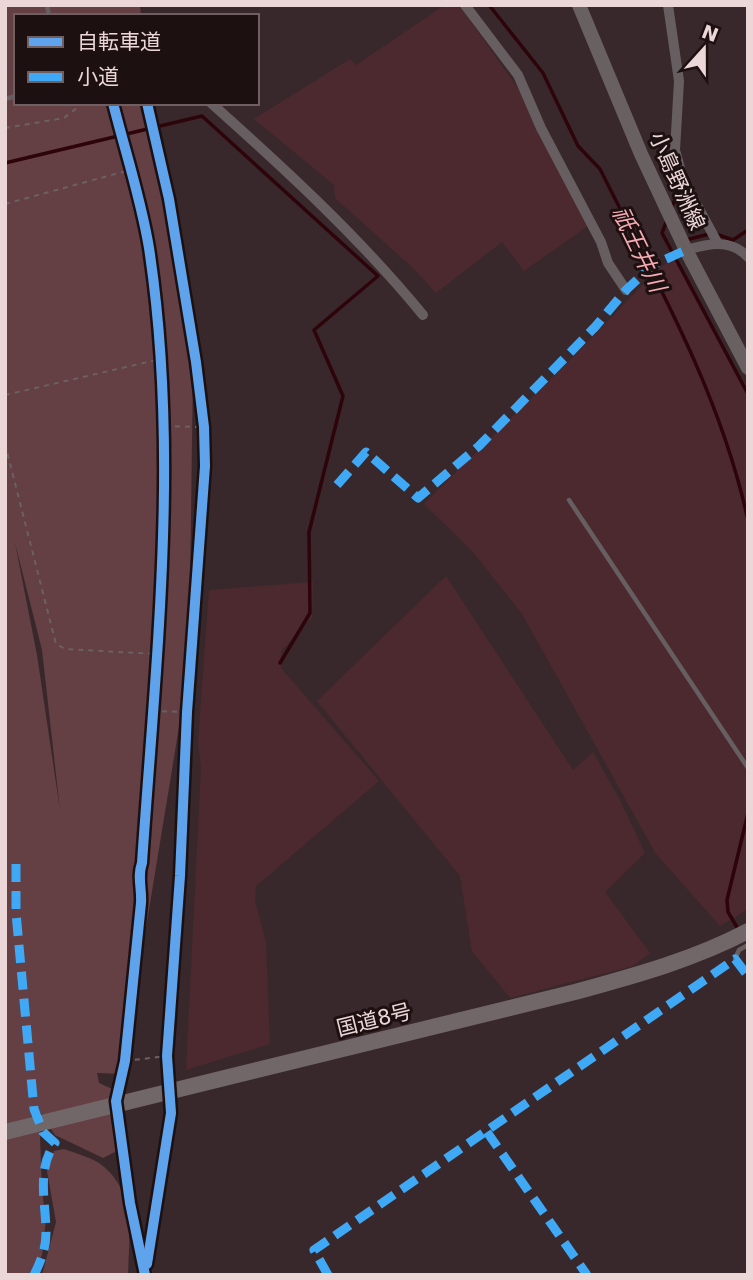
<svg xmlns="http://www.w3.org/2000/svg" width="753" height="1280" viewBox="0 0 753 1280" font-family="'DejaVu Sans','Noto Sans JP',sans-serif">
<rect width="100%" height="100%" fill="#39282b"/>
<g fill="#4b292e">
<polygon points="445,5 459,5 522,94 589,225 524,271 502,242 436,293 412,267 335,198 334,185 254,119 350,59 356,65"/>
<polygon points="674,257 748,397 748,909 720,926 656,854 522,614 473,552 424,504 582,348 655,272"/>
<polygon points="446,576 573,770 593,752 620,800 645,853 605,892 650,953 633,966 510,998 472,951 460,876 317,701"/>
<polygon points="313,582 312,617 281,651 281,668 379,781 256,886 255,901 266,942 270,1044 186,1070 201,768 198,741 209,590"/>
</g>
<g fill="#643f44" fill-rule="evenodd">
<path d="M 5,5 L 140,5 L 141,16 L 16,16 L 16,103 L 153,103 L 169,172 L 182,255 L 193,369 L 189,666 L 122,1074 L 97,1073 L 99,1083 L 121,1093 L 115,1152 L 103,1158 L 55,1135 L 39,1110 L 42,1190 L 46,1220 L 42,1255 L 33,1275 L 5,1275 ZM 15,543 L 42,650 L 60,810 L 37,655 Z"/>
<path d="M 64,1149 C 75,1153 89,1157 99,1163 C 137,1190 129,1235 128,1275 L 42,1275 L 56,1222 L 47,1171 L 54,1151 Z"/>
</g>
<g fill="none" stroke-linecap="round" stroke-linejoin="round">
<g stroke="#2e040b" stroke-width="3.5">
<path d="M 489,5 L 543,73 L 578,146 L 600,169 C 657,283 719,391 747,516"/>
<polyline points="5,163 202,116 378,276 314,330 343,396 309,532 310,613 280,663"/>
<polyline points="671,209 676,197 679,176"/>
<polyline points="667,220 662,233 748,394"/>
<polyline points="686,240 713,233 733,240 748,230"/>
<polyline points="738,929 728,912 727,900 748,813"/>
</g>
<g stroke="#6b6162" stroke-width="2" stroke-dasharray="5 5" stroke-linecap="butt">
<polyline points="5,128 64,118 83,103"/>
<polyline points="5,204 130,170"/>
<polyline points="5,395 161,359"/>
<polyline points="165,426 204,427"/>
<polyline points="5,444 56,644 65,649 156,654"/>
<polyline points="152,711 187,712"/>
<polyline points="125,1061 167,1056"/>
</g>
<g stroke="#665e60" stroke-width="4.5">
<polyline points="47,5 49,16"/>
<polyline points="5,99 16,96"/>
<polyline points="569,500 748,768"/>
<polyline points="735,959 739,950 748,945"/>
</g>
<g stroke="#665e60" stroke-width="10">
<polyline points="465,5 518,75 541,128 601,242 608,263 626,290"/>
<polyline points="668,5 679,81 675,150 683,179 717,242"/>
<path d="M 211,103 C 285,169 360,238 423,315"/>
<path d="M 686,250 C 708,244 730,238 748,257"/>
</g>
<polyline stroke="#696062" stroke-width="14" points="579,5 641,154 686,250 748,368"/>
<path stroke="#716668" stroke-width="16" d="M 5,1132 L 575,992 C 633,976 693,960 748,931"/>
<g stroke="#3fa9f5" stroke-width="9" stroke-dasharray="18 9" stroke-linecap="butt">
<polyline points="337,485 366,452 418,498 479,446 595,327 626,290 653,265 686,250"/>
<path d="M 16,864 L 16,913 L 34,1109 L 43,1132 L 55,1143 C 36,1170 46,1202 46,1233 C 46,1248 41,1261 34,1275"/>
<polyline points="487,1132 587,1275"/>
<polyline points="328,1275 314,1250 735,959 748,976"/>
</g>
<g stroke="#1d1011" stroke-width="15">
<g id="cycleway">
<path d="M 113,103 C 125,151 141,199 149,248 C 180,452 156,658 142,863 C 137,877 142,888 141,903 L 125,1061 L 116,1101 L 130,1203 L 145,1275"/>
<polyline points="147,1264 171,1113 167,1056 180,876 187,712 205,466 204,427 196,362 169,199 147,103"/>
</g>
</g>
<use href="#cycleway" stroke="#60a3ed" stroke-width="10"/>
</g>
<g text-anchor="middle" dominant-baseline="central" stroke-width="6" stroke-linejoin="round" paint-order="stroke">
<g font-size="21" fill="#ebd6d8" stroke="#1d1011">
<text transform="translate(677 181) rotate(66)">小島野洲線</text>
<text transform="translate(374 1020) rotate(-14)">国道8号</text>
</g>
<g font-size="23" font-style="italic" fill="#f5a9b2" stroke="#1d1011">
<text transform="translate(639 249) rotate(64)">祇王井川</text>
</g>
</g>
<rect width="753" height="1280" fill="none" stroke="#ebd6d8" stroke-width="14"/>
<rect x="14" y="14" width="245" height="91" fill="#1d1011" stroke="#6f5f61" stroke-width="2"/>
<rect x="28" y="37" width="35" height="10" fill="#60a3ed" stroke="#6f5f61" stroke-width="2"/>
<text x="77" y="49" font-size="21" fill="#ebd6d8">自転車道</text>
<rect x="28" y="72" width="35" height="10" fill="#3fa9f5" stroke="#6f5f61" stroke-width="2"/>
<text x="77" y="84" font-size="21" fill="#ebd6d8">小道</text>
<g transform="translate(704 49) rotate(21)" stroke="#1d1011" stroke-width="5" paint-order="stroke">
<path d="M0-5L12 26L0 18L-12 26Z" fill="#ebd6d8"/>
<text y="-10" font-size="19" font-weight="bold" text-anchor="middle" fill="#ebd6d8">N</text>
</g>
</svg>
